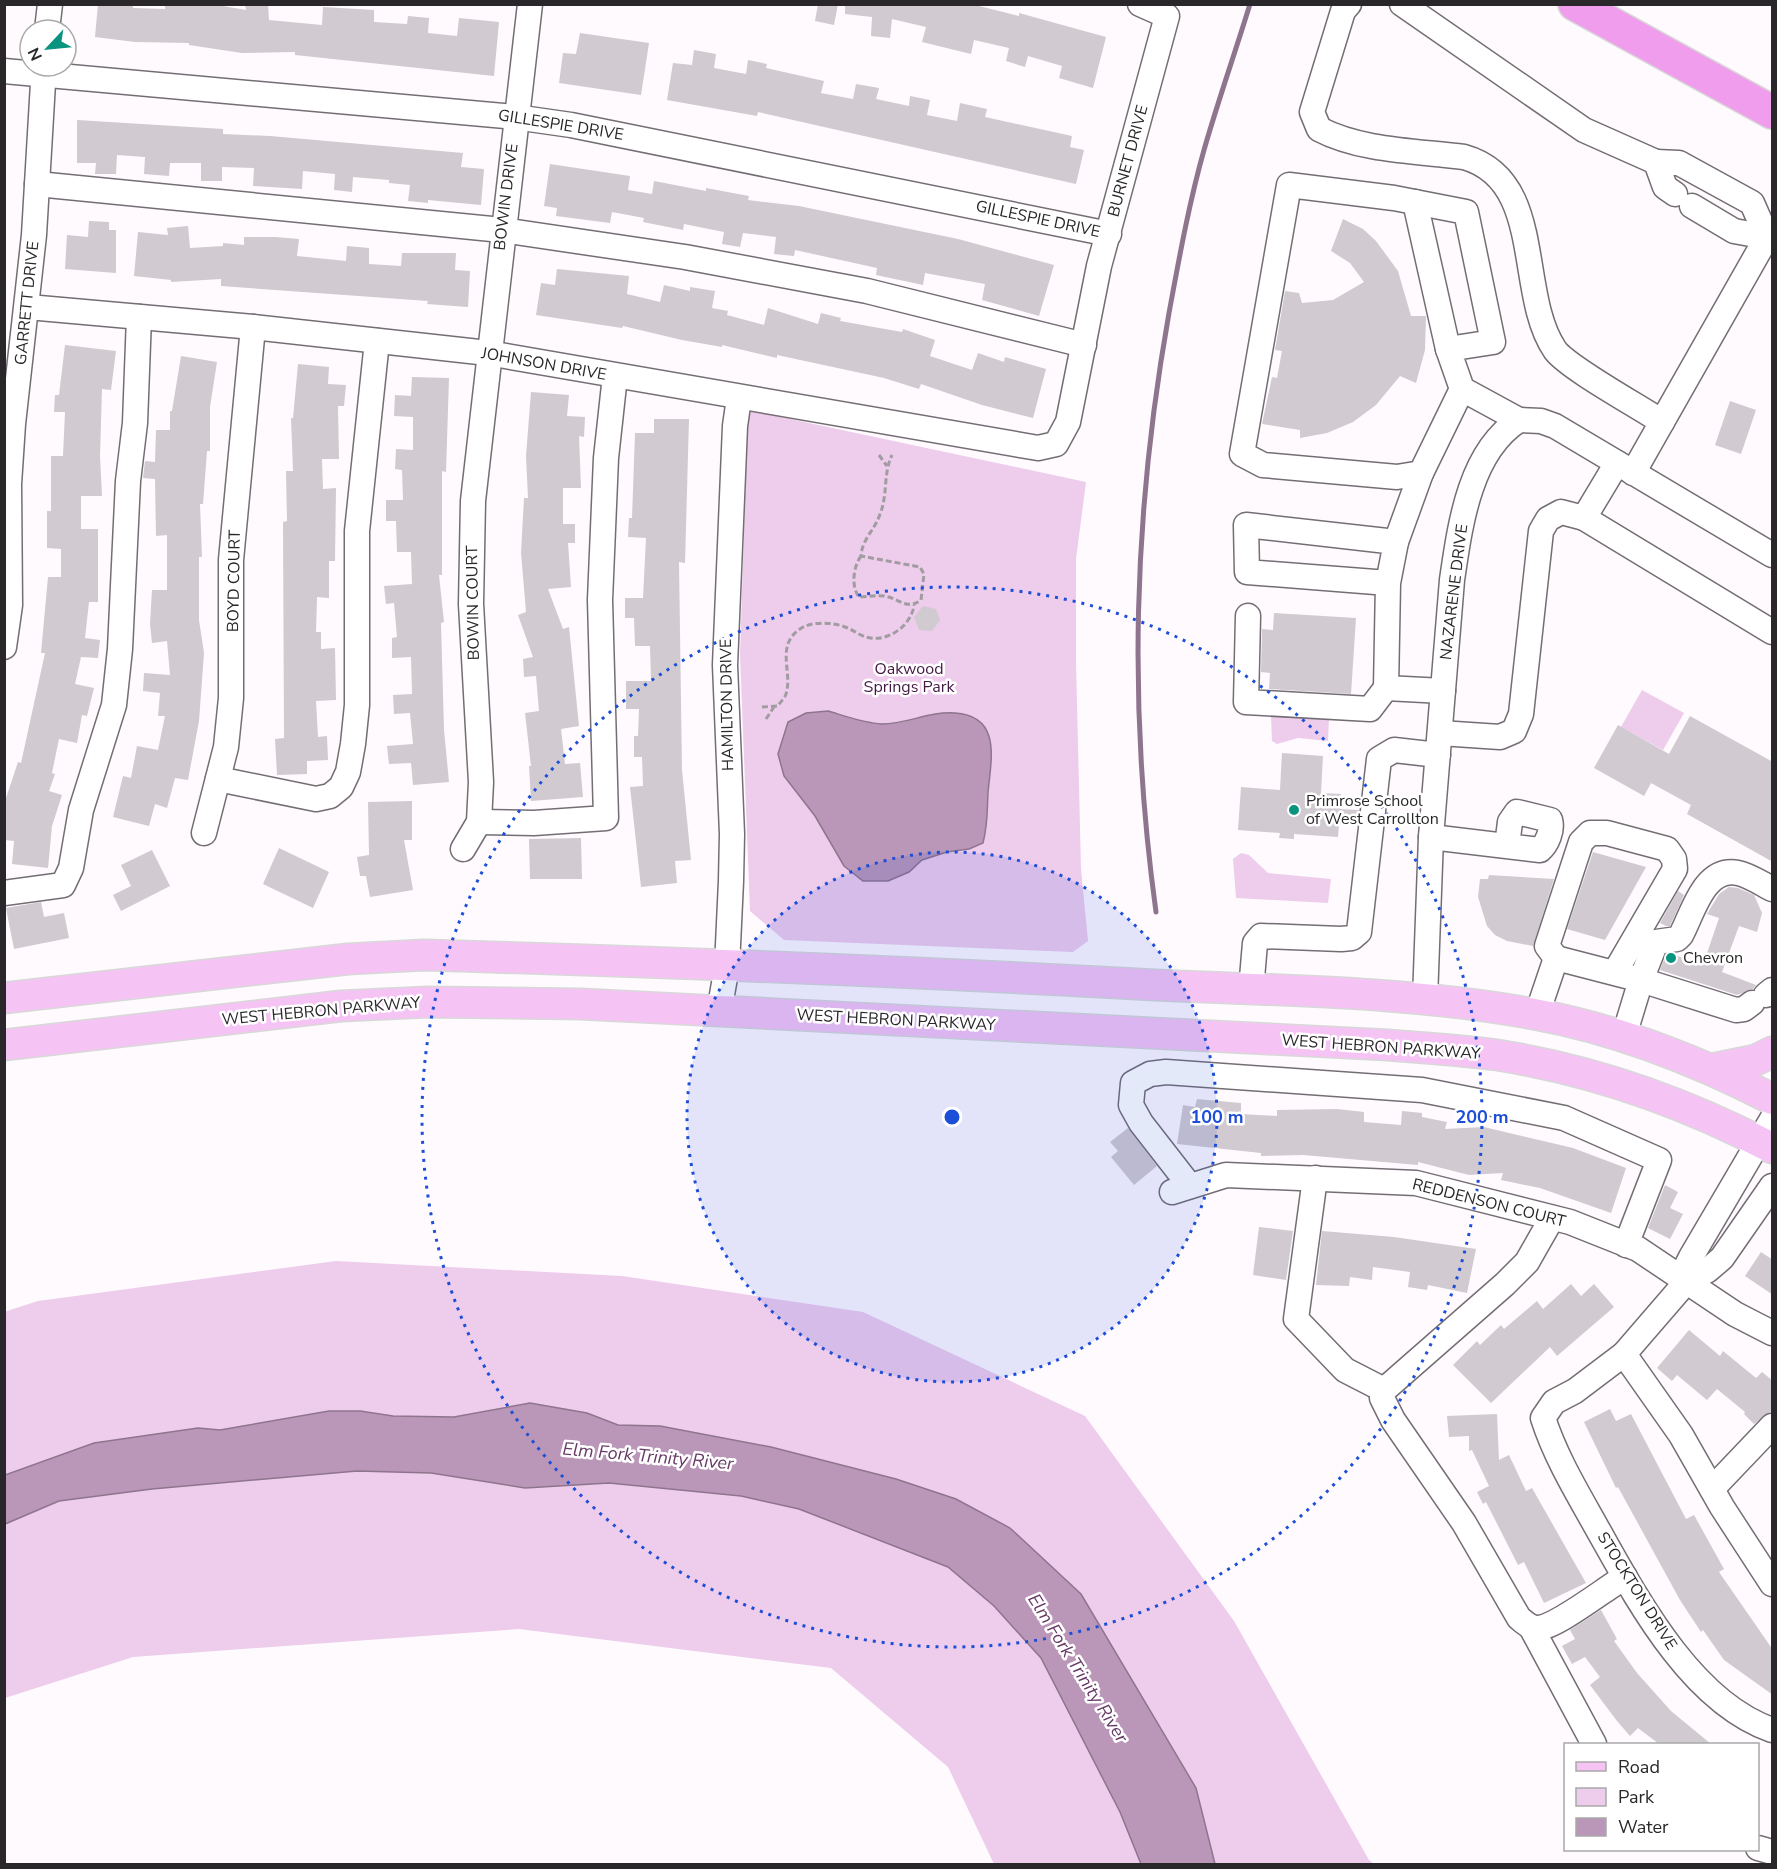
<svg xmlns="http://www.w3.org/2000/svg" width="1777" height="1869" viewBox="0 0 1777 1869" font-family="'Nunito Sans',sans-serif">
<rect width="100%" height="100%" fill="#fefafe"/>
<g fill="#eeccec">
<polygon points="748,410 1086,482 1076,559 1076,663 1081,869 1088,941 1073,952 784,940 750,911 740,654"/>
<polygon points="1642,690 1684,713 1663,750 1621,727"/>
<polygon points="1271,715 1329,718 1328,741 1298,738 1277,744 1272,741"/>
<polygon points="1241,853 1249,855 1268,873 1331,879 1328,903 1236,898 1233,859"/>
<polygon points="336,1261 622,1276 863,1312 1085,1416 1234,1621 1369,1860 1374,1864 994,1864 948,1767 831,1668 519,1629 133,1657 5,1698 4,1312 38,1301"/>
</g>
<g fill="#ba97b8" stroke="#8e758d" stroke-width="1.5">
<path d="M 828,711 C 845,716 864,723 882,724 C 907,724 930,711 955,713 C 1002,716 991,760 988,792 C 987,812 988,823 983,843 L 969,849 L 947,852 L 922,860 L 909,872 L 888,881 L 863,881 L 844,866 L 815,816 L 784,776 L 778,754 L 788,722 L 806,713 Z"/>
<polygon points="530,1403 587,1413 618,1425 660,1426 771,1447 896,1479 956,1499 1010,1528 1081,1594 1196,1788 1215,1864 1141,1864 1120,1812 1041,1658 994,1606 948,1567 799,1509 741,1496 609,1483 525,1488 431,1473 357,1471 152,1489 59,1501 5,1524 5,1475 94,1443 198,1428 220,1430 329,1411 360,1411 393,1416 454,1417"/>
</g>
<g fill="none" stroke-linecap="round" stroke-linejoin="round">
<path stroke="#8e758d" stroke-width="5" d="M 1156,912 C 1128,709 1133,515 1169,313 C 1179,259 1189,203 1204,150 C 1218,101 1235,53 1250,4"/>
</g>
<g fill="#d1cad0">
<polygon points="98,4 133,4 133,8 165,9 165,4 211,4 246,10 245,4 268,4 269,20 322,25 323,7 374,10 374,22 407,24 408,16 429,18 428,33 457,36 459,18 499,22 494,76 295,55 295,52 242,53 189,45 189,43 135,42 95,37"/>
<polygon points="818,4 838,4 834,25 815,21"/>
<polygon points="845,4 971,4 1019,16 1019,13 1106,37 1093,88 1059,78 1062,66 1028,56 1025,67 1006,61 1009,48 974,40 971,54 922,42 926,27 892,19 890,38 871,36 872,17 845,14"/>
<polygon points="580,33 649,43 641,95 559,83 563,53 576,54"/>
<polygon points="694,50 716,54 714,68 746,74 748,60 767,64 766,68 824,81 821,93 853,99 856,84 879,88 876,99 909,106 910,96 930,100 927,115 957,121 960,103 987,109 985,117 1072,136 1070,147 1084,150 1076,184 758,112 757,116 667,100 673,63 692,65"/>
<polygon points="77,120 223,129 223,134 270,136 463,153 461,167 484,169 481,205 428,200 428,203 408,201 410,185 389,183 389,180 353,177 352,192 334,190 335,174 303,171 302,189 253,186 254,168 222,167 222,181 201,181 201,163 170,163 169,176 144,174 145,157 117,155 116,174 95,174 96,163 77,163"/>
<polygon points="550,164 630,176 628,190 652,194 654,181 706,191 706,188 749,196 748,200 799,206 958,239 1054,265 1039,316 982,300 985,284 925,273 923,285 876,275 877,268 795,250 794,256 774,254 776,237 743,233 740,247 722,244 724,232 684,224 683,230 643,222 644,218 612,212 610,223 556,216 557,208 544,206"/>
<polygon points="1343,219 1363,229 1376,241 1398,271 1411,316 1426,316 1425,350 1416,383 1400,376 1376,405 1353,422 1327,433 1300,438 1300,430 1262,424 1272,377 1277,378 1282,351 1275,350 1285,291 1299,293 1302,303 1333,300 1364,282 1350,263 1331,251"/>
<polygon points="89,221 109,222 109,230 116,230 116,273 65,269 67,235 88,237"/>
<polygon points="188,226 190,248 223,246 223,243 244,245 244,237 275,237 299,239 297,256 346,261 347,246 369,248 369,264 401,266 402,253 456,253 455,270 470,271 468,307 427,304 428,301 221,286 221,279 171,282 171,280 134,276 138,232 168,235 167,228"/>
<polygon points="557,269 629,276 627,294 660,302 664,285 690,291 690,287 715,291 712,308 728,311 727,315 764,325 768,308 818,324 821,313 841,318 840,321 902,332 903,329 935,340 930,356 972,370 978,353 1004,362 1005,357 1046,369 1033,418 982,405 921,384 919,389 884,378 777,355 777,358 722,345 722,347 682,340 623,326 622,328 536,315 541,283 555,285"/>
<polygon points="65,345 116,351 111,390 102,389 100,456 102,496 81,496 81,529 98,529 98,602 89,602 85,638 100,640 98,658 81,657 75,684 94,688 87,716 82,715 77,743 59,739 52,773 55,774 49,791 62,795 52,826 48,868 12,864 14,841 4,840 4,804 18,762 21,763 45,653 41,653 48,577 61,577 61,549 47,548 47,511 51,511 51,456 63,456 65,412 54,412 55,395 59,395"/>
<polygon points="181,356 217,362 210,407 210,451 207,451 203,504 200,504 202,557 199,557 199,620 204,653 199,721 188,780 175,778 167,808 155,804 149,826 113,817 123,776 131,778 137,746 158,750 165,716 158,716 160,693 143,691 144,673 170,675 167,641 152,643 150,624 152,590 167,590 167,535 156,536 155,479 143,478 145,461 155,462 156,430 170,430 170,411 172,411"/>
<polygon points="298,364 329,367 328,384 346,385 344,406 338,406 339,459 322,459 323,489 336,488 335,561 329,561 329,598 317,597 316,632 321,632 321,649 335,648 336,700 316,701 318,737 327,736 328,760 307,761 307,774 277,775 275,739 284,738 283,522 287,521 286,471 293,471 291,418 293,418"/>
<polygon points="412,377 449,378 446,472 442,471 442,575 439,575 444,622 441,623 444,730 449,782 413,785 411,763 389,764 387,746 413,744 410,713 394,714 393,695 412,694 411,657 392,658 392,638 397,637 394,603 386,604 384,586 412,584 411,552 397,552 396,521 386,521 386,500 403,500 402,470 395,469 396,449 413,450 413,417 394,416 395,395 411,396"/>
<polygon points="531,392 569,395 567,416 585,417 584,437 579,436 581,488 563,488 563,524 575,524 575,543 568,543 571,587 548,589 563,629 569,627 579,726 561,729 565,764 580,763 583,797 531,801 529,766 531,766 525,713 539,711 536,676 524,677 523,659 533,657 518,615 526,612 521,553 524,498 528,498 526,456"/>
<polygon points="1730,401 1756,410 1741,454 1715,445"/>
<polygon points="654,419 689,419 685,563 679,562 682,770 691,860 675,861 677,883 641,887 630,787 643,786 642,757 634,757 634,736 638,736 639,709 626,709 626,681 651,681 650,646 635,646 634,618 625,618 625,598 643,598 646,538 628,537 629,518 632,518 635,433 654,433"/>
<polygon points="923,606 936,609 940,620 932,631 919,630 914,617"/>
<polygon points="1274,613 1356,618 1351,694 1269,689 1270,673 1261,672 1262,629 1273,630"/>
<polygon points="1690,716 1773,762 1773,862 1687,814 1691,805 1651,783 1644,796 1594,768 1618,725 1669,754"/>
<polygon points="1282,753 1323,756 1321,793 1341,794 1340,809 1359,810 1357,825 1339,824 1338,837 1294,834 1294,839 1279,838 1280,833 1238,830 1241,787 1280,790"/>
<polygon points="412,801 412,840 404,840 413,890 370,897 366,876 360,876 357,857 369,855 368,802"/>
<polygon points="581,838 582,879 530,879 529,839"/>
<polygon points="279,848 329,872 313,908 263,884"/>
<polygon points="152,850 170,886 121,911 113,895 131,886 121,865"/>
<polygon points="1593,852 1646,867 1605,940 1567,929"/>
<polygon points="1489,875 1554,879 1533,946 1507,941 1495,935 1487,926 1478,897 1480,879 1488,879"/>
<polygon points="1729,887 1738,888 1754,895 1762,913 1757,932 1739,926 1722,972 1756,985 1753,989 1737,995 1660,970 1666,955 1672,954 1703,965 1719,918 1707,914 1719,894"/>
<polygon points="1678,891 1684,895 1670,926 1666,926 1660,923"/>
<polygon points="41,902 44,917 64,913 69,938 14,949 6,908"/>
<polygon points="1197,1099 1241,1103 1241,1114 1277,1116 1277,1110 1337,1109 1364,1112 1364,1122 1401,1125 1402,1111 1422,1113 1422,1117 1447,1122 1445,1129 1484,1127 1573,1148 1626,1168 1611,1213 1540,1188 1501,1180 1503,1173 1469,1175 1418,1162 1418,1165 1303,1155 1261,1156 1261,1153 1177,1144 1183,1105 1195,1107"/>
<polygon points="1128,1128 1157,1166 1134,1185 1111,1157 1118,1151 1110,1142"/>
<polygon points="1665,1185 1678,1192 1670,1208 1683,1214 1670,1239 1648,1228"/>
<polygon points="1259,1227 1293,1231 1286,1280 1253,1275"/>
<polygon points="1322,1231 1394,1237 1476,1249 1467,1293 1428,1285 1427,1290 1408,1287 1410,1272 1373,1267 1372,1280 1350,1277 1349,1286 1316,1285"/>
<polygon points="1761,1252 1773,1260 1773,1295 1745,1276"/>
<polygon points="1571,1284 1581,1296 1594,1284 1614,1307 1557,1356 1550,1347 1491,1403 1453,1365 1477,1341 1480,1345 1501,1325 1504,1329 1537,1301 1543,1309"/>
<polygon points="1689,1330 1720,1356 1723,1351 1756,1378 1762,1372 1773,1381 1773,1409 1770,1412 1754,1424 1744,1414 1745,1412 1717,1389 1707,1400 1677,1375 1672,1381 1657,1368"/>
<polygon points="1610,1409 1616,1421 1631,1414 1686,1519 1694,1515 1724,1569 1719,1572 1773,1650 1773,1695 1724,1660 1703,1630 1701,1632 1680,1600 1618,1487 1616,1488 1584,1422"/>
<polygon points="1497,1414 1499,1460 1509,1455 1526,1491 1532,1488 1586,1583 1544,1603 1524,1562 1518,1565 1486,1502 1483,1504 1477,1492 1489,1486 1472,1450 1469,1451 1469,1436 1449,1437 1447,1416"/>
<polygon points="1601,1610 1617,1639 1614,1641 1637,1673 1671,1711 1711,1744 1659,1744 1638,1728 1630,1736 1617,1721 1590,1685 1600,1677 1585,1657 1572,1664 1562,1646 1575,1639 1570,1630"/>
</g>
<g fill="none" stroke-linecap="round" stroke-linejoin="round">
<g stroke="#746e74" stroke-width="27">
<g id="minor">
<path d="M 1349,4 L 1343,11 L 1312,112 L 1319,129 C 1361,151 1417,151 1464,157 C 1546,180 1516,293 1555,350 C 1568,368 1640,407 1662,422"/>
<polyline points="1402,4 1584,130 1656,162"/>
<polyline points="47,30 50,4"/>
<polyline points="4,71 515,117 571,125 1109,234"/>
<polyline points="37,184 502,230 685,257 867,291 1084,345"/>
<polyline points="1675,194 1665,187 1656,162 1679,163 1752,203 1767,237"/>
<polyline points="1415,202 1448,349"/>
<polyline points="28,307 253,327 488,353 1038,448 1056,444 1068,422 1099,266 1167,16 1140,4"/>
<polyline points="1462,389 1421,473 1397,477 1263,465 1242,454 1289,185 1394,198 1466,212 1493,342 1448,349 1462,389 1519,420"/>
<polyline points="1617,463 1584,518 1772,632"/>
<polyline points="1633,473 1767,237 1734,231 1692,206"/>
<polyline points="1396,542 1421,473"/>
<polyline points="1388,583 1396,542 1246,525 1247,572 1388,583 1386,688 1443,691"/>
<polyline points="1248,616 1246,702 1370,709 1386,688"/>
<polyline points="4,647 10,605 9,484 13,424 34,235 44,66"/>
<polyline points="1440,733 1500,737 1514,731 1521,714 1541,531 1548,519 1561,512 1584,518"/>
<polyline points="218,779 316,799 330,796 341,787 348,772 353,744 357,705 357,531 377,341"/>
<polyline points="479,822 534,823 606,818 600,600 606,458 615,376"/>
<polyline points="204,833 226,747 231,698 231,560 253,327"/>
<path d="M 1431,837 L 1540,850 C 1547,844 1553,830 1550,820 L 1517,812 L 1510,822 L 1507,846"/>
<polyline points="463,849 479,822 481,782 471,604 473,501 530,4"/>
<polyline points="4,893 63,885 71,868 81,810 114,705 120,649 128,481 135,423 139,317"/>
<polyline points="1556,958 1547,946 1581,842 1590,833 1607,833 1667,849 1674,859 1675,869 1615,972"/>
<polyline points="1251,990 1255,943 1261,936 1341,939 1352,938 1359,932 1379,759 1394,750 1438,755"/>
<polyline points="1766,995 1772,990"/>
<path d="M 1425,999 L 1431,837 L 1452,580 C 1460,526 1469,452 1519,420 L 1541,421 L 1555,426 L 1772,555"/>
<polyline points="719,1012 727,966 731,881 732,834 725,665 735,426 739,398"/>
<polyline points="1537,1014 1556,958 1641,980 1736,1010 1744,1009 1752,1003"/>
<path d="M 1623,1039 L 1641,980 L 1656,942 L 1677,939 L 1681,935 C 1693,913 1704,866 1738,873 C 1749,875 1762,884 1772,889"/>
<polyline points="1315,1178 1296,1319 1345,1370 1384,1390"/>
<polyline points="1190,1186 1141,1123 1131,1105 1133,1083 1150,1074 1166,1072 1422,1090 1564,1118 1659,1160 1626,1245"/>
<path d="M 1772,1186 L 1722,1258 L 1708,1270 L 1687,1281 L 1624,1354 L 1575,1391 L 1554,1402 L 1543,1418 C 1556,1458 1577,1492 1597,1528 C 1637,1599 1691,1702 1772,1730"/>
<polyline points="1172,1192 1226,1175 1416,1183 1570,1222 1638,1249 1735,1314 1772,1333"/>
<path d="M 1552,1218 L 1527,1262 L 1505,1284 L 1384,1390 L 1382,1398 L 1393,1420 L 1464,1523 L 1519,1618 C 1524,1622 1531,1629 1539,1628 C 1558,1626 1606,1588 1625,1577"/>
<polyline points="1687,1281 1685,1269 1691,1257 1772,1119"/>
<polyline points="1624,1354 1681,1435 1722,1507 1772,1584"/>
<polyline points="1712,1489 1772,1426"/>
<polyline points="1531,1627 1594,1744"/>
<polyline points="1758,1848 1772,1852"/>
</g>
</g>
<g stroke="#d8d8d8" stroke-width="33">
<g id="major">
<path d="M 4,998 L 348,959 L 424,955 C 662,962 900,971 1137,984 C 1269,991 1404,990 1534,1014 C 1617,1029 1698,1061 1772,1099"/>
<path d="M 4,1045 L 341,1006 L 428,1002 L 580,1004 L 1388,1045 C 1424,1048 1461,1050 1497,1055 C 1593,1070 1686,1103 1772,1148"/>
<polyline points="1712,1069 1756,1060 1772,1052"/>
</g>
</g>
<g stroke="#d8d8d8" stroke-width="36">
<polyline id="highway" points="1575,4 1772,112"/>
</g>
<g stroke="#a09ca0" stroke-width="3" stroke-dasharray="6 3" stroke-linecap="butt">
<polyline points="879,455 887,466"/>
<path d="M 861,556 C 853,567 851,587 859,597 C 867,597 876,595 884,596 C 899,598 906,611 921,600 L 924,574 L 920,567 L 861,556 C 862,539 875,530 880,514 C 888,495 883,473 892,455"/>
<path d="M 762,707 L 778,706 C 780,702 785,698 786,694 C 793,672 775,646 800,629 C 811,621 833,622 845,627 C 854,630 861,637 871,638 C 890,641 912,624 914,605"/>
<polyline points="766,719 774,707"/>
</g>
<use href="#minor" stroke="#fff" stroke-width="24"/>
<use href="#major" stroke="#f5c4f4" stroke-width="30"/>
<use href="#highway" stroke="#ef9dec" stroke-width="33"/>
</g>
<circle cx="952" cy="1117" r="265" fill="#1d4ed8" fill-opacity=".12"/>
<g fill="none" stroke="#1d4ed8" stroke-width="3" stroke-dasharray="3 6">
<circle cx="952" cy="1117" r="265"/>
<circle cx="952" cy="1117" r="530"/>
</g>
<g fill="#09947f" stroke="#fff" stroke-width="2">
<circle cx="1294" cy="810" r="6"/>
<circle cx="1671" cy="958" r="6"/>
</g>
<g text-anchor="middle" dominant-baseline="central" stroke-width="5" stroke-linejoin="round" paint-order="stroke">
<g font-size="16" fill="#292729" stroke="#fff">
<text transform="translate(561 125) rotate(9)">GILLESPIE DRIVE</text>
<text transform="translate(1128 161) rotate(-75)">BURNET DRIVE</text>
<text transform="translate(506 197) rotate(-83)">BOWIN DRIVE</text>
<text transform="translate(1038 219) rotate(12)">GILLESPIE DRIVE</text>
<text transform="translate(27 303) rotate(-84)">GARRETT DRIVE</text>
<text transform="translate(544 364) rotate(10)">JOHNSON DRIVE</text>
<text transform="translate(234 581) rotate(-89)">BOYD COURT</text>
<text transform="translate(1454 592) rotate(-83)">NAZARENE DRIVE</text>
<text transform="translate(473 603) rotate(-91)">BOWIN COURT</text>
<text transform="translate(727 705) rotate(-91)">HAMILTON DRIVE</text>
<text transform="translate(321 1011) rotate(-5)">WEST HEBRON PARKWAY</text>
<text transform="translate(896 1020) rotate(3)">WEST HEBRON PARKWAY</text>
<text transform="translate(1381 1047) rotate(4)">WEST HEBRON PARKWAY</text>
<text transform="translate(1489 1203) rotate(14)">REDDENSON COURT</text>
<text transform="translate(1637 1591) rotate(58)">STOCKTON DRIVE</text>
</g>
<g font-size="16" fill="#441943" stroke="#fff">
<text x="909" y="669">Oakwood<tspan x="909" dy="18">Springs Park</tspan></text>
</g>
<g font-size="16" fill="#292729" stroke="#fff" text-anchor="start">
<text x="1306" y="801">Primrose School<tspan x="1306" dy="18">of West Carrollton</tspan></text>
<text x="1683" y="958">Chevron</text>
</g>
<g font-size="18" font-style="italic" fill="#673a66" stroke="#fff">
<text transform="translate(648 1456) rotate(5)">Elm Fork Trinity River</text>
<text transform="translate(1078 1668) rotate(58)">Elm Fork Trinity River</text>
</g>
</g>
<circle cx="952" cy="1117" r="9" fill="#1d4ed8" stroke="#fff" stroke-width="3"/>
<g font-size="18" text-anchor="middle" font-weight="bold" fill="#1d4ed8" stroke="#fff" stroke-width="5" stroke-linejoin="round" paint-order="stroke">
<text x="1217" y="1123">100 m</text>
<text x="1482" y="1123">200 m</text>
</g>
<rect width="1777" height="1869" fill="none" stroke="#292729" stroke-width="12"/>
<rect x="1564" y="1743" width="195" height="108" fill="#ffffff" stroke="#a9a9a9" stroke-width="1.5"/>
<rect x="1576" y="1762" width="30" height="9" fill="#f5c4f4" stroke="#a9a9a9" stroke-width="1.5"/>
<text x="1618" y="1773" font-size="18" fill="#292729">Road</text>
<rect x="1576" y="1788" width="30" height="18" fill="#eeccec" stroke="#a9a9a9" stroke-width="1.5"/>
<text x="1618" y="1803" font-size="18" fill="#292729">Park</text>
<rect x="1576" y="1818" width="30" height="18" fill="#ba97b8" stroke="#a9a9a9" stroke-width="1.5"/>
<text x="1618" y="1833" font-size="18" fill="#292729">Water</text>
<g transform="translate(48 48) rotate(244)"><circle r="28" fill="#ffffff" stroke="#a9a9a9" stroke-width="1.5"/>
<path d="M0-4.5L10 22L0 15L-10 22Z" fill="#09947f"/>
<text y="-9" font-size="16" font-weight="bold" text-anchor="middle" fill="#292729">N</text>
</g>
</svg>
